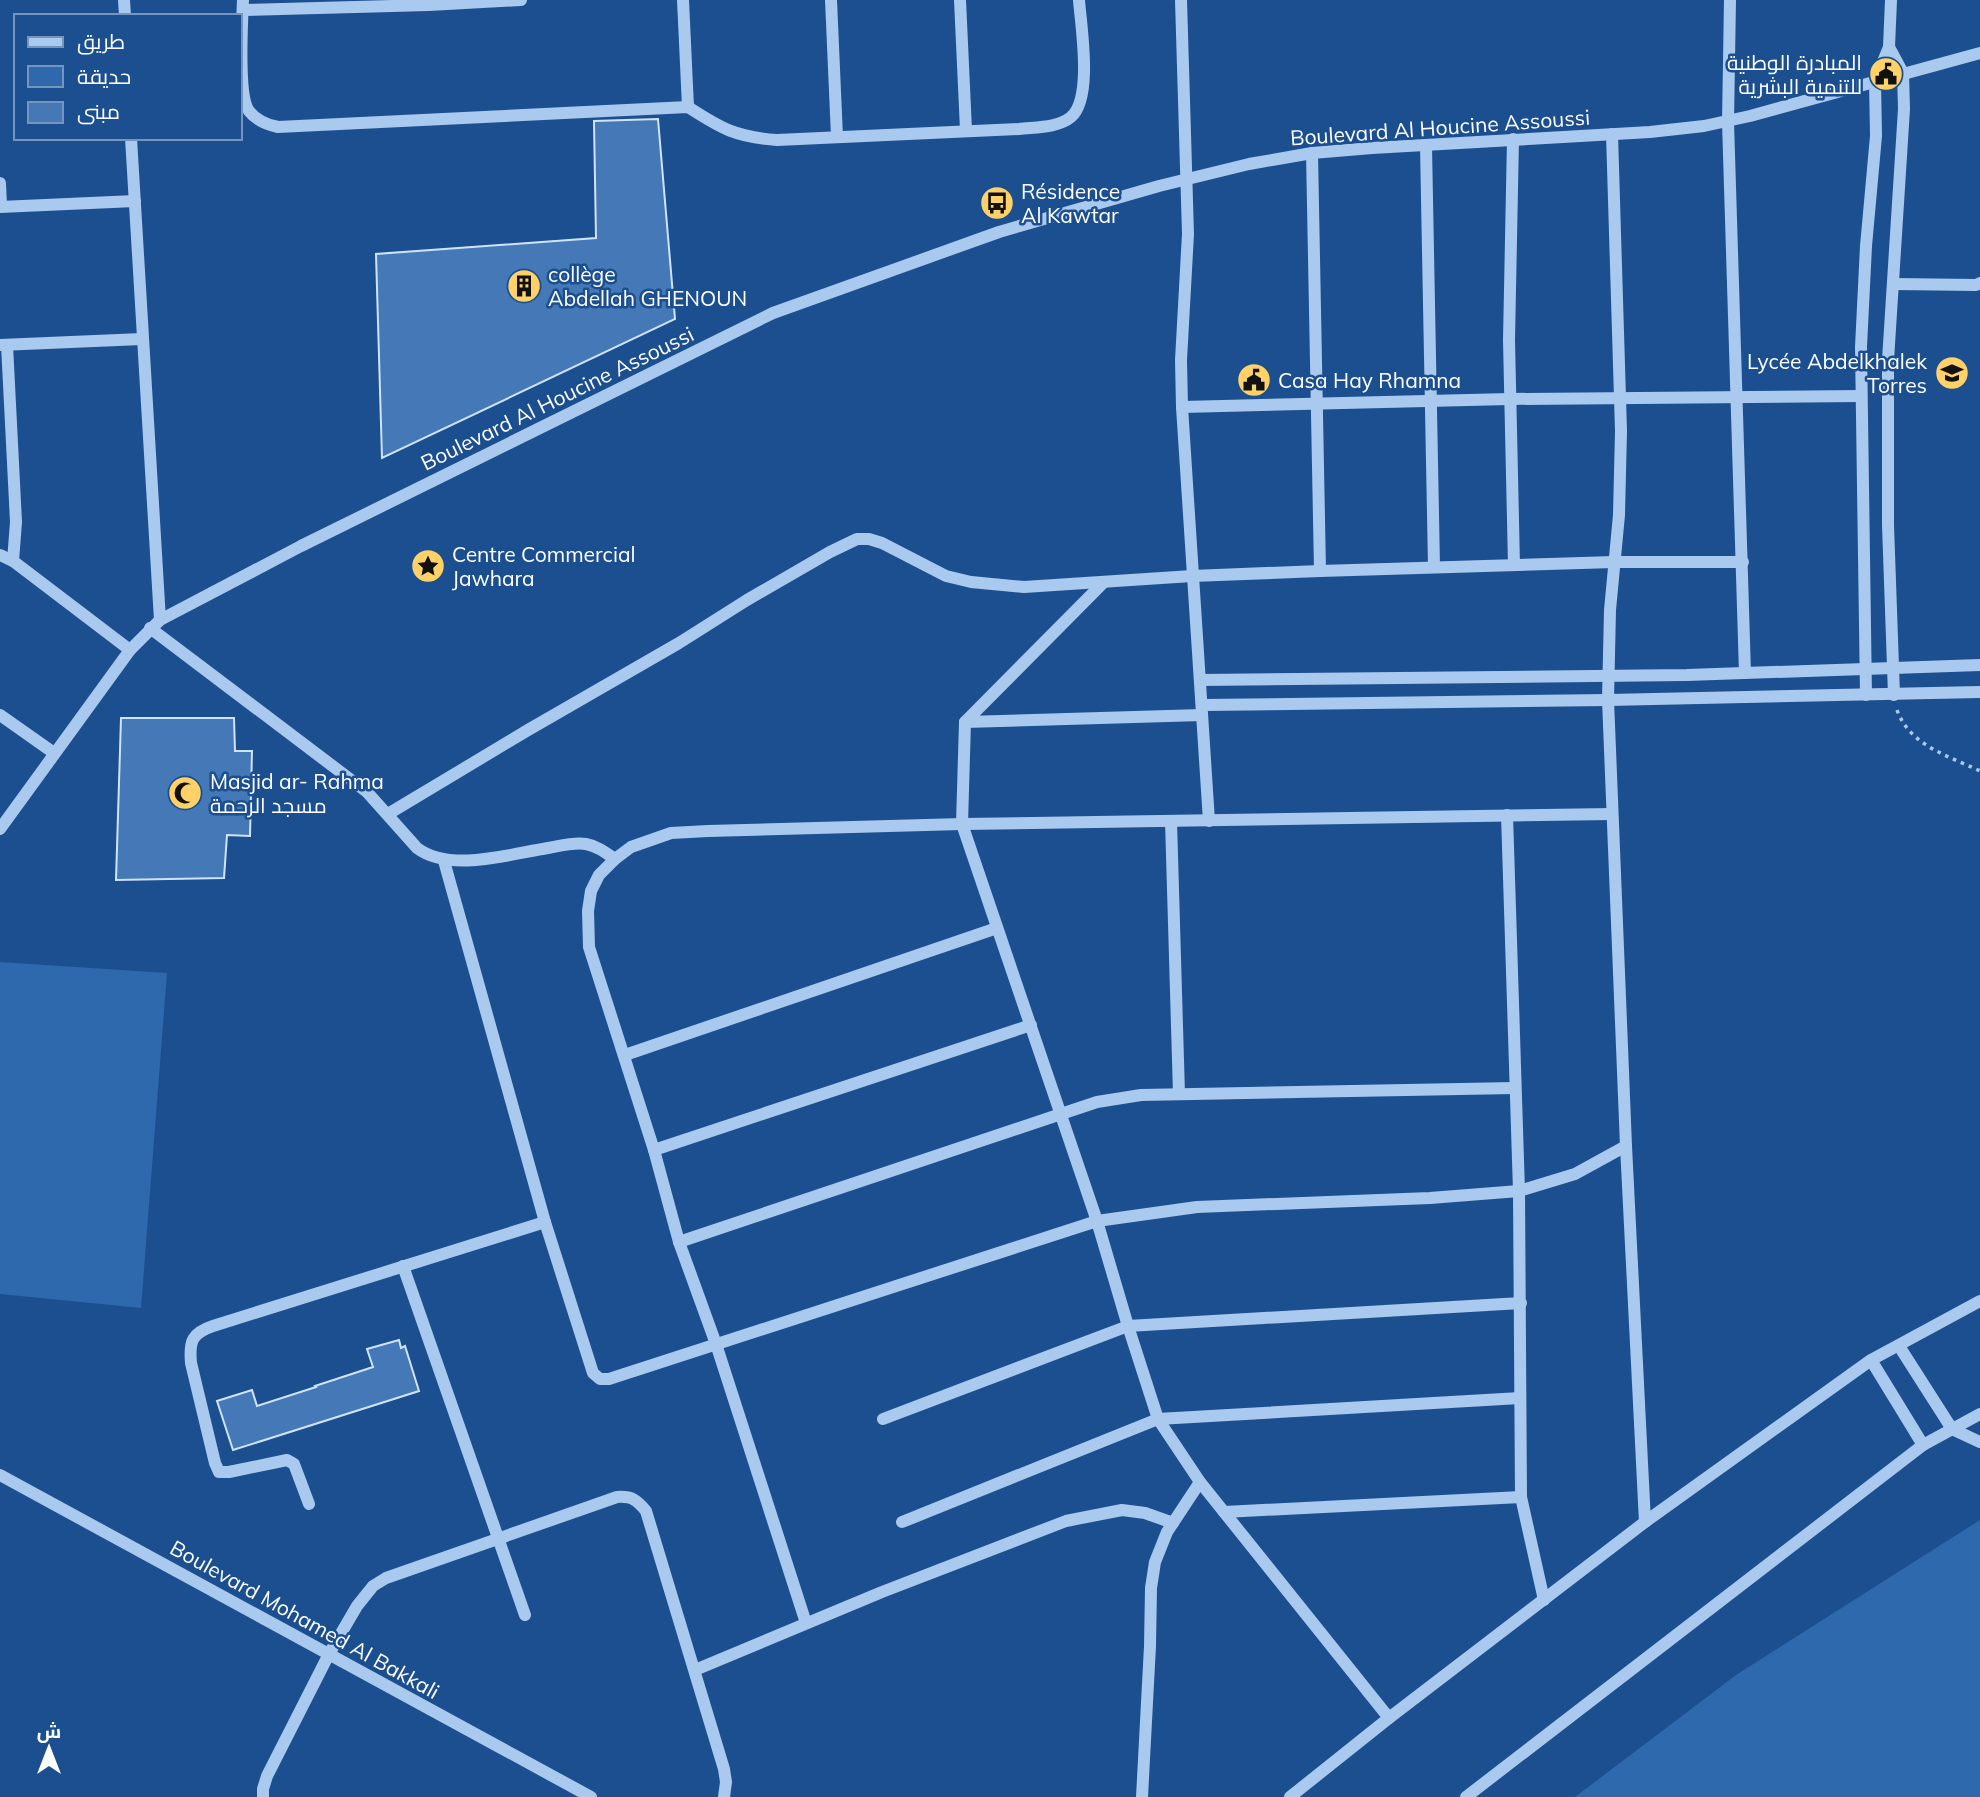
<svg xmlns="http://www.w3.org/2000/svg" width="1980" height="1797" viewBox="0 0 1980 1797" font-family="Mulish,Cairo,sans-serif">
<rect width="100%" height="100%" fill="#1b4f8f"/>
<g fill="#2e69ad">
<polygon points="0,962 167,973 141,1308 0,1294"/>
<polygon points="1980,1520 1980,1797 1575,1797 1736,1675"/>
</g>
<g fill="#4478b7" stroke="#cfe3fa" stroke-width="2">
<polygon points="658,119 675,319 382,458 376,254 596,238 594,121"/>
<polygon points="121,718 234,718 235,751 252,751 250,836 227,835 224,878 116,880"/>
<polygon points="399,1340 401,1348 405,1346 419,1391 233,1450 217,1401 252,1390 257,1406 316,1387 315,1386 373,1367 367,1349"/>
</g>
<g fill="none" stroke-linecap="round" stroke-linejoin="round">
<path stroke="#a9c9ee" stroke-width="3.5" stroke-dasharray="3.5 5" stroke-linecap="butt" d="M 1897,710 C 1910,746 1949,756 1980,771"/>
<g stroke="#a9c9ee" stroke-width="12">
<polyline points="124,0 125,16"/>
<path d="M 243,0 C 242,21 238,97 249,111 C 256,120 268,125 278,127 L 688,107 C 722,129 736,137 777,140 L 1019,129 C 1035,127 1058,128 1071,117 C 1093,98 1081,27 1079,0"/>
<polyline points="683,0 688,107"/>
<polyline points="831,0 837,137"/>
<polyline points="960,0 966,130"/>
<polyline points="1181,0 1188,234 1181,360 1182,407 1209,821"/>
<polyline points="1730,0 1728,122 1745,673"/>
<polyline points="243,10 429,5 521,0"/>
<polyline points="1889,47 1903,73 1904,109 1888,360 1888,525 1894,695"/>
<polyline points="1612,134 1621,431 1619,515 1610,610 1608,700 1626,1146 1645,1522"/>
<polyline points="131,138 160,620"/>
<polyline points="1513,139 1509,340 1514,565"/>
<polyline points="1426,146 1434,567"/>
<polyline points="1312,153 1320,571"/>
<polyline points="0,183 1,206"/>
<polyline points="0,207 135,201"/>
<polyline points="1893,284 1976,285 1980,283"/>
<polyline points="0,345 142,339"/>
<polyline points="7,345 16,522 13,561"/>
<polyline points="1182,407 1510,399 1861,396"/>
<polyline points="0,555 13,561 130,650"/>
<polyline points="1103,583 965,722 962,824 1097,1221 1128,1326 1158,1419 1200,1482 1389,1718"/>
<path d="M 150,628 L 367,792 L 417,848 C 450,873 510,854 548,848 C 560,846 573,842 586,844 C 597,846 605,852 615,859"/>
<polyline points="1200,680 1687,675 1980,665"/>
<polyline points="1866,695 1861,347 1866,246 1876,136 1875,81 1889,47 1891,0"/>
<polyline points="1202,705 1608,700 1980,692"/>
<polyline points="0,715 54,753"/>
<polyline points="965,722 1202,715"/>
<polyline points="388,814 528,730 679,643 747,600 830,552 857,539 869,539 882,543 946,576 971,582 1024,587 1192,576 1320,571 1614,562 1743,562"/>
<polyline points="1507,815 1519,1191 1521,1497 1544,1600"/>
<polyline points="1171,821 1179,1094"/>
<polyline points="0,829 130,650 160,620 301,546 773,313 999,232 1159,186 1249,164 1312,153 1372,148 1650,132 1704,126 1750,116 1980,53"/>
<polyline points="444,861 545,1222 593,1373 600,1379 609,1379 1097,1221 1197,1207 1430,1198 1519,1191 1575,1174 1626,1146"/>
<polyline points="625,1055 997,928"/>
<polyline points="654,1150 1031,1025"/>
<polyline points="679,1242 1061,1114 1097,1102 1141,1095 1515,1088"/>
<polyline points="403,1266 525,1615"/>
<polyline points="1899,1346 1952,1429 1980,1442"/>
<polyline points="1871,1360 1923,1445"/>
<polyline points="883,1419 1128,1326 1521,1303"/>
<polyline points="0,1475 591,1797"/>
<path d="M 309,1504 L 294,1464 L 287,1460 L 229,1472 L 219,1472 L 215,1463 L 191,1363 C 189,1341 192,1333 213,1326 L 545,1222"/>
<polyline points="1224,1512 1521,1497"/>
<polyline points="902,1522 1158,1419 1520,1398"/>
<polyline points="806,1623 716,1344 679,1242 654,1150 589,947 588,911 591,891 599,875 615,859 631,847 671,833 708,831 962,824 1612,814"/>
<polyline points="695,1670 882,1592 1066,1521 1122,1510 1145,1513 1173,1523"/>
<path d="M 263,1797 L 263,1789 L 267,1776 L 329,1654 L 357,1606 L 373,1586 L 386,1578 L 617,1497 C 632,1496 637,1500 646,1511 L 724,1769 L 726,1782 L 724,1797"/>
<polyline points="1142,1797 1150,1646 1151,1588 1155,1562 1167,1532 1200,1482"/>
<polyline points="1290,1797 1389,1718 1645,1522 1871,1360 1980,1301"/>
<polyline points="1466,1797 1923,1445 1980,1414"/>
</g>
</g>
<defs>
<g id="civic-disc" transform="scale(1.75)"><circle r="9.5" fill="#ffd166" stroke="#1b4f8f"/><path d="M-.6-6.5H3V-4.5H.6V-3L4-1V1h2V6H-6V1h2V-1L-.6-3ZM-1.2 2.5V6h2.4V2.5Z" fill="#111"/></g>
<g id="bus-disc" transform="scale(1.75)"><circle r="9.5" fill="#ffd166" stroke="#1b4f8f"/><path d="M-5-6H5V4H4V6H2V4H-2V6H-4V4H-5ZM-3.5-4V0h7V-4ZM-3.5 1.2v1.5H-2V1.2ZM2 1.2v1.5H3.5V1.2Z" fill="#111"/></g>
<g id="building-disc" transform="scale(1.75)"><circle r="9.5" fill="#ffd166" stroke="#1b4f8f"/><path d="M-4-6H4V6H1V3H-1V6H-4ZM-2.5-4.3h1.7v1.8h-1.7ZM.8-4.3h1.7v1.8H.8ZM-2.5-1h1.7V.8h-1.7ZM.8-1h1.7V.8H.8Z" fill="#111"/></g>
<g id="school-disc" transform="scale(1.75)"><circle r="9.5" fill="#ffd166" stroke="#1b4f8f"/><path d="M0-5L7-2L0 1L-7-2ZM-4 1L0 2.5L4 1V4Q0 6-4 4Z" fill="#111"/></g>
<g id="sight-disc" transform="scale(1.75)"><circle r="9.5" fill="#ffd166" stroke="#1b4f8f"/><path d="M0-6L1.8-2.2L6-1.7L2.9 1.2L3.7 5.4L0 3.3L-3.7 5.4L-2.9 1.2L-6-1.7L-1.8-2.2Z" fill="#111"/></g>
<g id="mosque-disc" transform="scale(1.75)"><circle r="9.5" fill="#ffd166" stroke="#1b4f8f"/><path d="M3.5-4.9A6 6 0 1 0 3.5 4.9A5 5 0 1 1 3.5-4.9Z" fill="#111"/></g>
</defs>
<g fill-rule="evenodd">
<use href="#civic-disc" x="1886" y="74"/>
<use href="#bus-disc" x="997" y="203"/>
<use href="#building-disc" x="524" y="286"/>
<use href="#school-disc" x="1952" y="373"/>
<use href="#civic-disc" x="1254" y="380"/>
<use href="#sight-disc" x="428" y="566"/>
<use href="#mosque-disc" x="185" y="793"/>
</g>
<g text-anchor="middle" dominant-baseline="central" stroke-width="5" stroke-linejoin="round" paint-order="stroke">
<g font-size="21" fill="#fff" stroke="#1b4f8f" text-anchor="start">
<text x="1862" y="62" text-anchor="end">المبادرة الوطنية<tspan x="1862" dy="24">للتنمية البشرية</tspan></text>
<text x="1021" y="191">Résidence<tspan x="1021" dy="24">Al Kawtar</tspan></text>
<text x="548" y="274">collège<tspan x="548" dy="24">Abdellah GHENOUN</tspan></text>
<text x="1927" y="361" text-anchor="end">Lycée Abdelkhalek<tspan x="1927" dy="24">Torres</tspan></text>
<text x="1278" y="380">Casa Hay Rhamna</text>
<text x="452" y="554">Centre Commercial<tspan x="452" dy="24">Jawhara</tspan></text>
<text x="210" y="781">Masjid ar- Rahma<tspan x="210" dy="24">مسجد الرحمة</tspan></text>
</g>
<g font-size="21" fill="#fff" stroke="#1b4f8f">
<text transform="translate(1440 127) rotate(-4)">Boulevard Al Houcine Assoussi</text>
<text transform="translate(557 398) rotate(-26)">Boulevard Al Houcine Assoussi</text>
<text transform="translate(305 1619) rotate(29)">Boulevard Mohamed Al Bakkali</text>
</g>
</g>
<rect x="14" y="14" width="228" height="126" fill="#1b4f8f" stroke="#7695bc" stroke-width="2"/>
<rect x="28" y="37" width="35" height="10" fill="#a9c9ee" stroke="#7695bc" stroke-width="2"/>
<text x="77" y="49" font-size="21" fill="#ffffff">طريق</text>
<rect x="28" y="66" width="35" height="21" fill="#2e69ad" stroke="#7695bc" stroke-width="2"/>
<text x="77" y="84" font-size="21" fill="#ffffff">حديقة</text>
<rect x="28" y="102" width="35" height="21" fill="#4478b7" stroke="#7695bc" stroke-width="2"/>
<text x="77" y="119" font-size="21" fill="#ffffff">مبنى</text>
<g transform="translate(49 1748)" stroke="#1b4f8f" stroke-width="5" paint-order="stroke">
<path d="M0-5L12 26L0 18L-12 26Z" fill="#ffffff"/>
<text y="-10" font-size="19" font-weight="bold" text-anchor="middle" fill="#ffffff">ش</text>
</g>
</svg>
